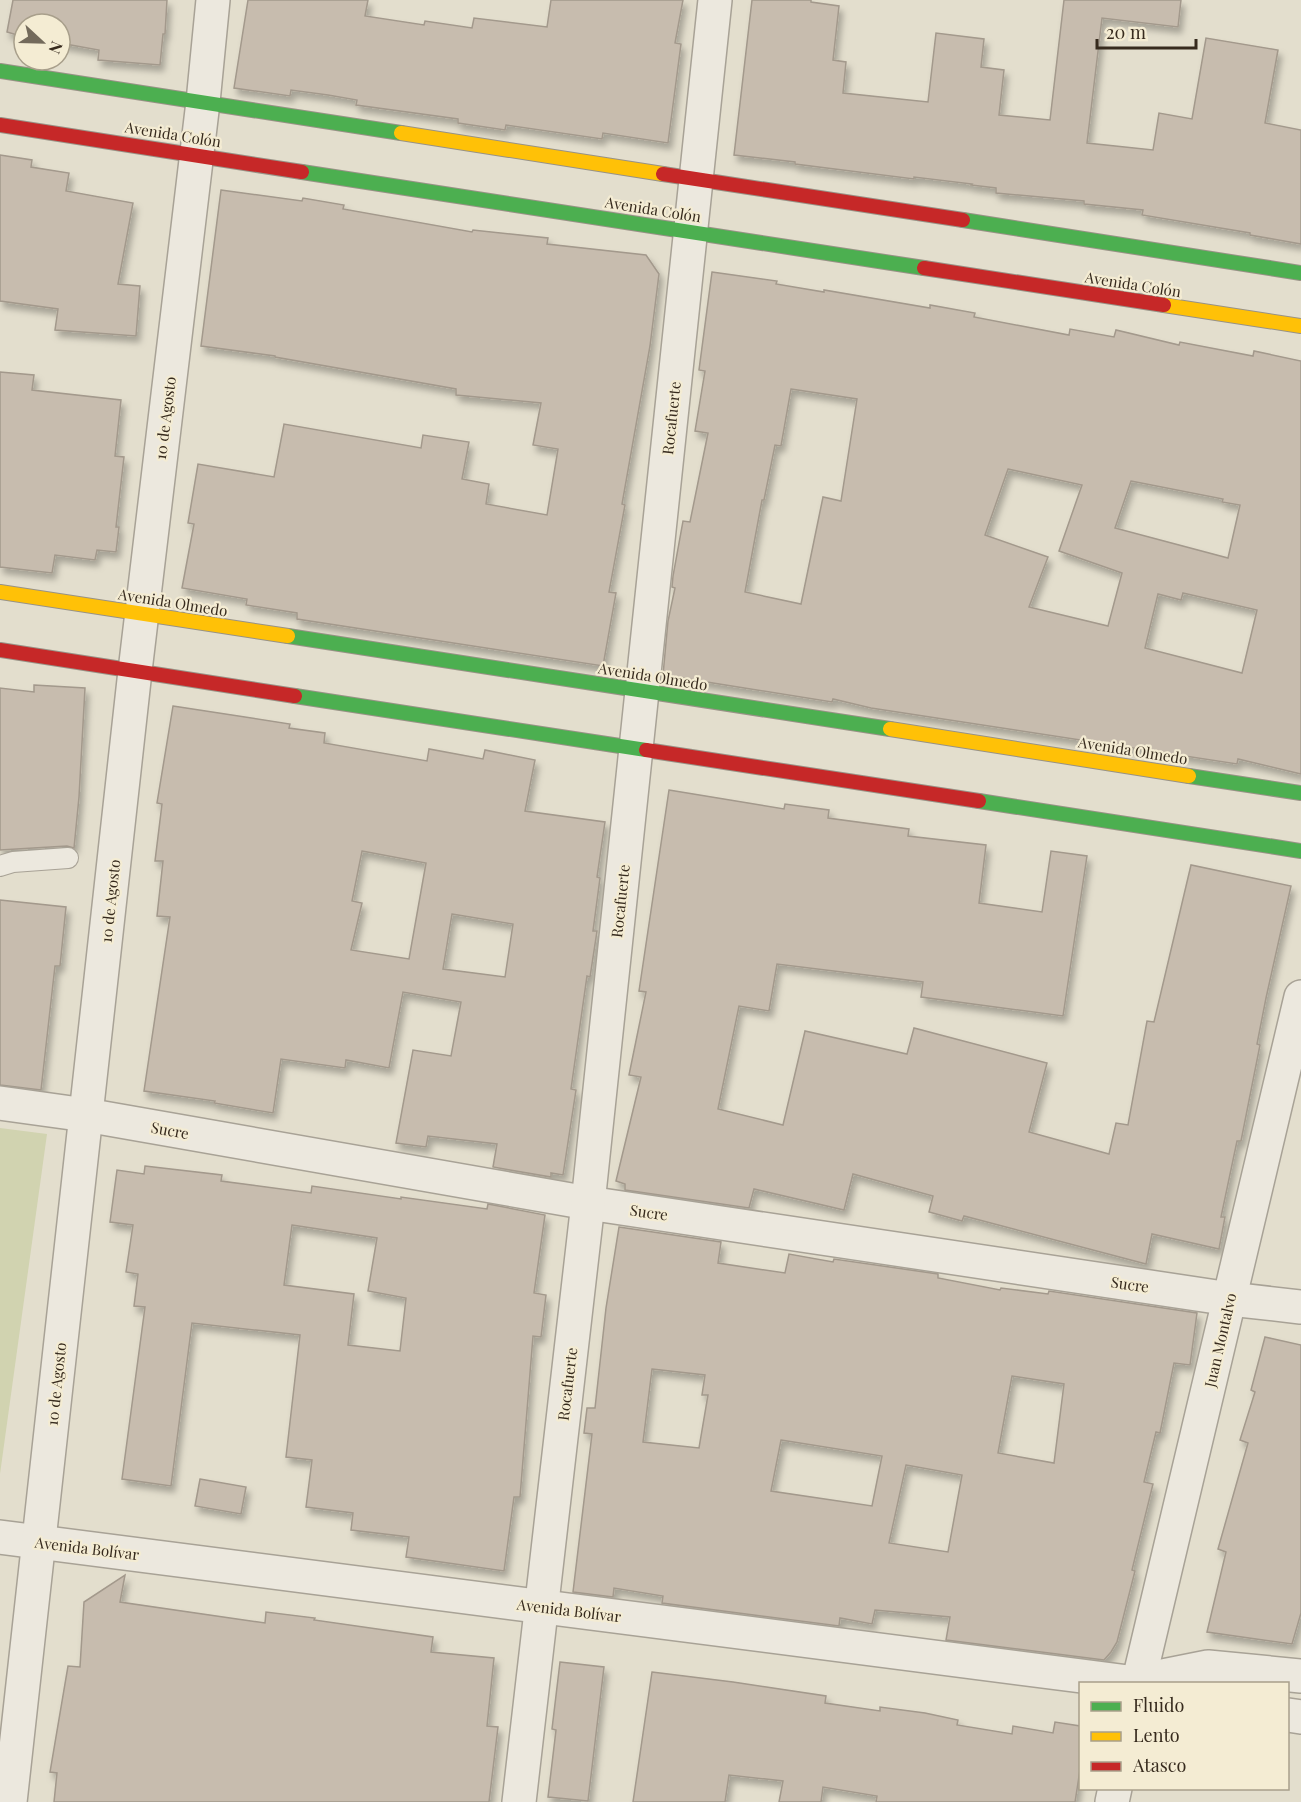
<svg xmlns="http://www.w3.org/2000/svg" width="1301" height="1802" viewBox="0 0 1301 1802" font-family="'Playfair Display',serif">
<defs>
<filter id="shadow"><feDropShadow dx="3.5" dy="6" stdDeviation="3" flood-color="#0004"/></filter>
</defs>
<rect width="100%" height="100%" fill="#e3decd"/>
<polygon fill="#d1d3b0" points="0,1128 47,1134 0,1474"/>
<g fill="#c7bcae" stroke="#a3998c" stroke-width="1.5" fill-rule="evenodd" filter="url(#shadow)">
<polygon points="13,0 167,0 165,34 163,34 160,65 98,60 99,50 60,43 60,24 24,24 24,37 7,32"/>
<polygon points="248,0 368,0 365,16 424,25 425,21 472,28 474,18 547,27 551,0 683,0 675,43 681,44 668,143 603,133 602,139 506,125 505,130 458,123 458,119 356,105 357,100 328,95 291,90 290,96 234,88"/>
<polygon points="752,0 811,0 811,2 839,6 833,60 846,62 843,93 928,102 936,33 984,39 981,67 1004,70 999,115 1050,120 1064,0 1181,0 1178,27 1102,18 1087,143 1153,150 1159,113 1192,119 1206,38 1278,50 1265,123 1301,130 1301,244 1250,235 1250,233 1142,215 1143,210 1084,204 1084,201 996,193 996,188 971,185 972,184 914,177 914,179 795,164 795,162 734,155"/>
<polygon points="0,155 32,160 31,167 69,173 66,191 133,203 118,284 140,286 136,336 55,330 58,309 0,301"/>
<polygon points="221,190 302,201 303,198 344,205 343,209 472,232 473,230 548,238 547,244 646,255 659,274 650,346 622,504 625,505 609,592 616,593 603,666 297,619 297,613 246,605 247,599 182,588 194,524 188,523 198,464 274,477 284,424 421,448 423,435 469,442 462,479 489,484 486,504 547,515 558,449 533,445 541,403 456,395 456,389 275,357 275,356 201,346"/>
<path d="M 712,272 L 777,281 L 776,284 L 824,292 L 824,290 L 930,308 L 930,305 L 975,313 L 974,317 L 1069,335 L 1070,329 L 1114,337 L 1116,330 L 1179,345 L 1180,342 L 1253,356 L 1254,351 L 1301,361 L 1301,774 L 1238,759 L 1237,764 L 871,708 L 833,699 L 832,702 L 663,675 L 668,621 L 675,588 L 672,587 L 673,576 L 683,521 L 690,522 L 708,433 L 695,431 L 705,371 L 699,370 ZM 791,389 L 857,399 L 841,501 L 823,497 L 801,604 L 745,592 L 762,500 L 764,500 L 775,445 L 781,446 ZM 1008,469 L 1082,485 L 1059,551 L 1122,573 L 1108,626 L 1029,607 L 1048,557 L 985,535 ZM 1131,481 L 1223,499 L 1222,502 L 1240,505 L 1228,558 L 1115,528 ZM 1183,593 L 1257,610 L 1242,673 L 1145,648 L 1158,594 L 1181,600 Z"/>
<polygon points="0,372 34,375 32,390 121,400 115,456 124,457 116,527 119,527 116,552 97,550 95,560 55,555 52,573 0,567"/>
<polygon points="34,685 85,688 79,797 74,848 67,846 0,850 0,688 34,692"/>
<path d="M 173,706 L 290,724 L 289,728 L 325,733 L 324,743 L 427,761 L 429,749 L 483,759 L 485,750 L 535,760 L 525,811 L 605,822 L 597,877 L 600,878 L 593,931 L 597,931 L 590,977 L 587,976 L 571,1089 L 576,1090 L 563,1175 L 551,1173 L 551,1177 L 493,1167 L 497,1144 L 428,1136 L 426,1147 L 396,1143 L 413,1050 L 451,1056 L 461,1002 L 403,992 L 389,1068 L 346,1060 L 345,1068 L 281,1059 L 273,1113 L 214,1103 L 215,1101 L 144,1091 L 170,917 L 157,916 L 163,861 L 155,861 L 162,804 L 157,803 ZM 362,851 L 426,863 L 409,959 L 351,950 L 362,903 L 352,901 ZM 452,914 L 513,924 L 505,977 L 443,969 Z"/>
<polygon points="669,790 784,809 785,804 829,810 828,818 909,829 908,836 986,845 979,903 1042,912 1051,851 1087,856 1063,1016 921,997 923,982 777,964 769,1011 739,1006 718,1109 783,1125 805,1031 907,1054 914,1028 1047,1063 1029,1132 1109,1154 1116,1123 1128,1125 1147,1021 1154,1022 1191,865 1291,886 1266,998 1257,1044 1260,1045 1241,1141 1237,1141 1221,1217 1225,1217 1219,1249 1152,1234 1146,1264 964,1216 962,1221 929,1212 933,1196 853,1174 844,1210 754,1189 749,1208 625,1190 625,1184 616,1181 641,1077 629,1075 646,992 639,991"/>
<polygon points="0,900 66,907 60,966 55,966 41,1090 0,1085"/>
<path d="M 145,1166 L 222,1175 L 221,1181 L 311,1193 L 312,1186 L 401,1199 L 401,1197 L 487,1209 L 488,1204 L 545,1215 L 534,1293 L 546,1295 L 541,1337 L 533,1336 L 520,1497 L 514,1497 L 504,1571 L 406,1557 L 409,1537 L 351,1530 L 353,1513 L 306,1507 L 312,1460 L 286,1457 L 300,1335 L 192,1323 L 171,1486 L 122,1479 L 145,1307 L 134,1306 L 138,1274 L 126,1272 L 133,1225 L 110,1222 L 117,1170 L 144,1174 ZM 292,1225 L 377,1238 L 368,1291 L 406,1298 L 400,1351 L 348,1345 L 354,1294 L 284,1285 Z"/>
<path d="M 619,1227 L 721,1242 L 718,1263 L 785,1273 L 789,1254 L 833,1262 L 834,1259 L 938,1274 L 938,1278 L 1000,1290 L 1001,1288 L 1048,1294 L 1049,1291 L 1197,1313 L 1190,1365 L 1174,1363 L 1160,1433 L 1156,1432 L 1144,1482 L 1153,1484 L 1132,1570 L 1135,1571 L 1117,1642 L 1111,1652 L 1104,1660 L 946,1640 L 950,1617 L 875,1610 L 872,1624 L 840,1618 L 839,1626 L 662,1603 L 663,1596 L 614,1588 L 613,1597 L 573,1592 L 592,1434 L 584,1433 L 587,1408 L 595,1408 L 606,1308 ZM 652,1369 L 705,1375 L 702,1395 L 708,1395 L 699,1448 L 643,1442 ZM 1012,1376 L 1064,1384 L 1054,1463 L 998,1453 ZM 781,1440 L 882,1456 L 872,1506 L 771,1491 ZM 906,1465 L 962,1475 L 948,1552 L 889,1543 Z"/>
<polygon points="1265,1337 1301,1345 1301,1613 1292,1644 1207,1632 1226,1552 1218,1549 1248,1443 1240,1440 1255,1392 1251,1390"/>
<polygon points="200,1479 246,1487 241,1514 195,1506"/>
<polygon points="125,1575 120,1602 265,1623 266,1612 315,1618 314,1620 433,1637 431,1652 494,1658 487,1726 498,1727 489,1802 54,1802 57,1773 50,1772 68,1666 80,1667 84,1602"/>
<polygon points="560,1662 604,1667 588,1801 548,1797 556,1730 552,1729"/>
<polygon points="652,1672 733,1682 826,1696 825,1703 880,1711 880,1707 925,1713 958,1720 957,1725 1012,1734 1013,1726 1053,1733 1055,1722 1080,1726 1080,1770 1075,1802 876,1802 877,1796 823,1787 821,1802 779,1802 783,1781 729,1775 725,1802 633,1802"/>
</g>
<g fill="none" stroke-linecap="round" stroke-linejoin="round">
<g stroke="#a8a296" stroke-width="22">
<polyline id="lane" points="0,866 13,862 68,858"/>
</g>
<g stroke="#a8a296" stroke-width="36">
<g id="street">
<polyline points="0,1103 86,1115 588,1203 1230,1299 1301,1307"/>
<polyline points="0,1537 1144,1684"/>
<polyline points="1138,1681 1208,1667 1301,1676"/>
<polyline points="1138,1684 1301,997"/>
<polyline points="1288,1715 1301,1717"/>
<polyline points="10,1802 135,671 203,102 213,0"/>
<polyline points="519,1802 588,1203 715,0"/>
<polyline points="1112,1802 1115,1788"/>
</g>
</g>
<g stroke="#989286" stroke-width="16">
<g id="fast">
<polyline points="0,71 401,133"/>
<polyline points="302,172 924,268"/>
<polyline points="963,220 1301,273"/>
<polyline points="288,636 890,729"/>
<polyline points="295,696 646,750"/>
<polyline points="1189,776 1301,793"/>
<polyline points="979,801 1301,851"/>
</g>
</g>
<g stroke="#989286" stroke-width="16">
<g id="slow">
<polyline points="401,133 663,174"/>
<polyline points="1164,305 1301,326"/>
<polyline points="0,592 288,636"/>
<polyline points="890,729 1189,776"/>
</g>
</g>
<g stroke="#989286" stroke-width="16">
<g id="jam">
<polyline points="0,125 302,172"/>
<polyline points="663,174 963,220"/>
<polyline points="924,268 1164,305"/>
<polyline points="0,650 295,696"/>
<polyline points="646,750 979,801"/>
</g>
</g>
<use href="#lane" stroke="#ece8de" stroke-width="20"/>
<use href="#street" stroke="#ece8de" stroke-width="33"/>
<use href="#fast" stroke="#4caf50" stroke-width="14"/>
<use href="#slow" stroke="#ffc107" stroke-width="14"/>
<use href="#jam" stroke="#c62828" stroke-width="14"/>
</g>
<g text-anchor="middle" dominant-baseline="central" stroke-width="4.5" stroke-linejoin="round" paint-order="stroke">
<g font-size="15" fill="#372b1e" stroke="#f4ecd3">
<text transform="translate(173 134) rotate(9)">Avenida Colón</text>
<text transform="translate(653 209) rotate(9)">Avenida Colón</text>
<text transform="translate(1133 284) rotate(9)">Avenida Colón</text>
<text transform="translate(165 418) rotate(-83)">10 de Agosto</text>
<text transform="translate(671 418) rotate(-84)">Rocafuerte</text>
<text transform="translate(173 602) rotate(9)">Avenida Olmedo</text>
<text transform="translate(653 676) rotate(9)">Avenida Olmedo</text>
<text transform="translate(1133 750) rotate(9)">Avenida Olmedo</text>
<text transform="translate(110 901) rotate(-84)">10 de Agosto</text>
<text transform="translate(620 901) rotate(-84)">Rocafuerte</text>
<text transform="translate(170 1130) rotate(10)">Sucre</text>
<text transform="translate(649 1212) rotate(8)">Sucre</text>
<text transform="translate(1130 1284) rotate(8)">Sucre</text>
<text transform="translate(1220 1340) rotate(-77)">Juan Montalvo</text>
<text transform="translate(56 1384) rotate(-84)">10 de Agosto</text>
<text transform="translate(567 1384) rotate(-83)">Rocafuerte</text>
<text transform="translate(87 1548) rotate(7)">Avenida Bolívar</text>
<text transform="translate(569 1610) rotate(7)">Avenida Bolívar</text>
</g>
</g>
<rect x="1079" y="1682" width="210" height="108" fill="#f4ecd3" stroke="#a89f8b" stroke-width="1.5"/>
<rect x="1091" y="1702" width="30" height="9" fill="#4caf50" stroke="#a89f8b" stroke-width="1.5"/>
<text x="1133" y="1712" font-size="18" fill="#372b1e">Fluido</text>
<rect x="1091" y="1732" width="30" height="9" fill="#ffc107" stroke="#a89f8b" stroke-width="1.5"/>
<text x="1133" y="1742" font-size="18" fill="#372b1e">Lento</text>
<rect x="1091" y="1762" width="30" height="9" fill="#c62828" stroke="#a89f8b" stroke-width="1.5"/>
<text x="1133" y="1772" font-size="18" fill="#372b1e">Atasco</text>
<g transform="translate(42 42) rotate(112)"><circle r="28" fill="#f4ecd3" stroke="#a89f8b" stroke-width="1.5"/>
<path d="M0-4.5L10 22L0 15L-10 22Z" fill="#736a5b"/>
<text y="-9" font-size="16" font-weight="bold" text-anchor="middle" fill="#372b1e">N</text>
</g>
<path d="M1097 39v9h99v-9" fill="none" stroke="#372b1e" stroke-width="3"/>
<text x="1106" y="39" font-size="18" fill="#372b1e" stroke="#f4ecd3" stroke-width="4.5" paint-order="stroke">20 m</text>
</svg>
